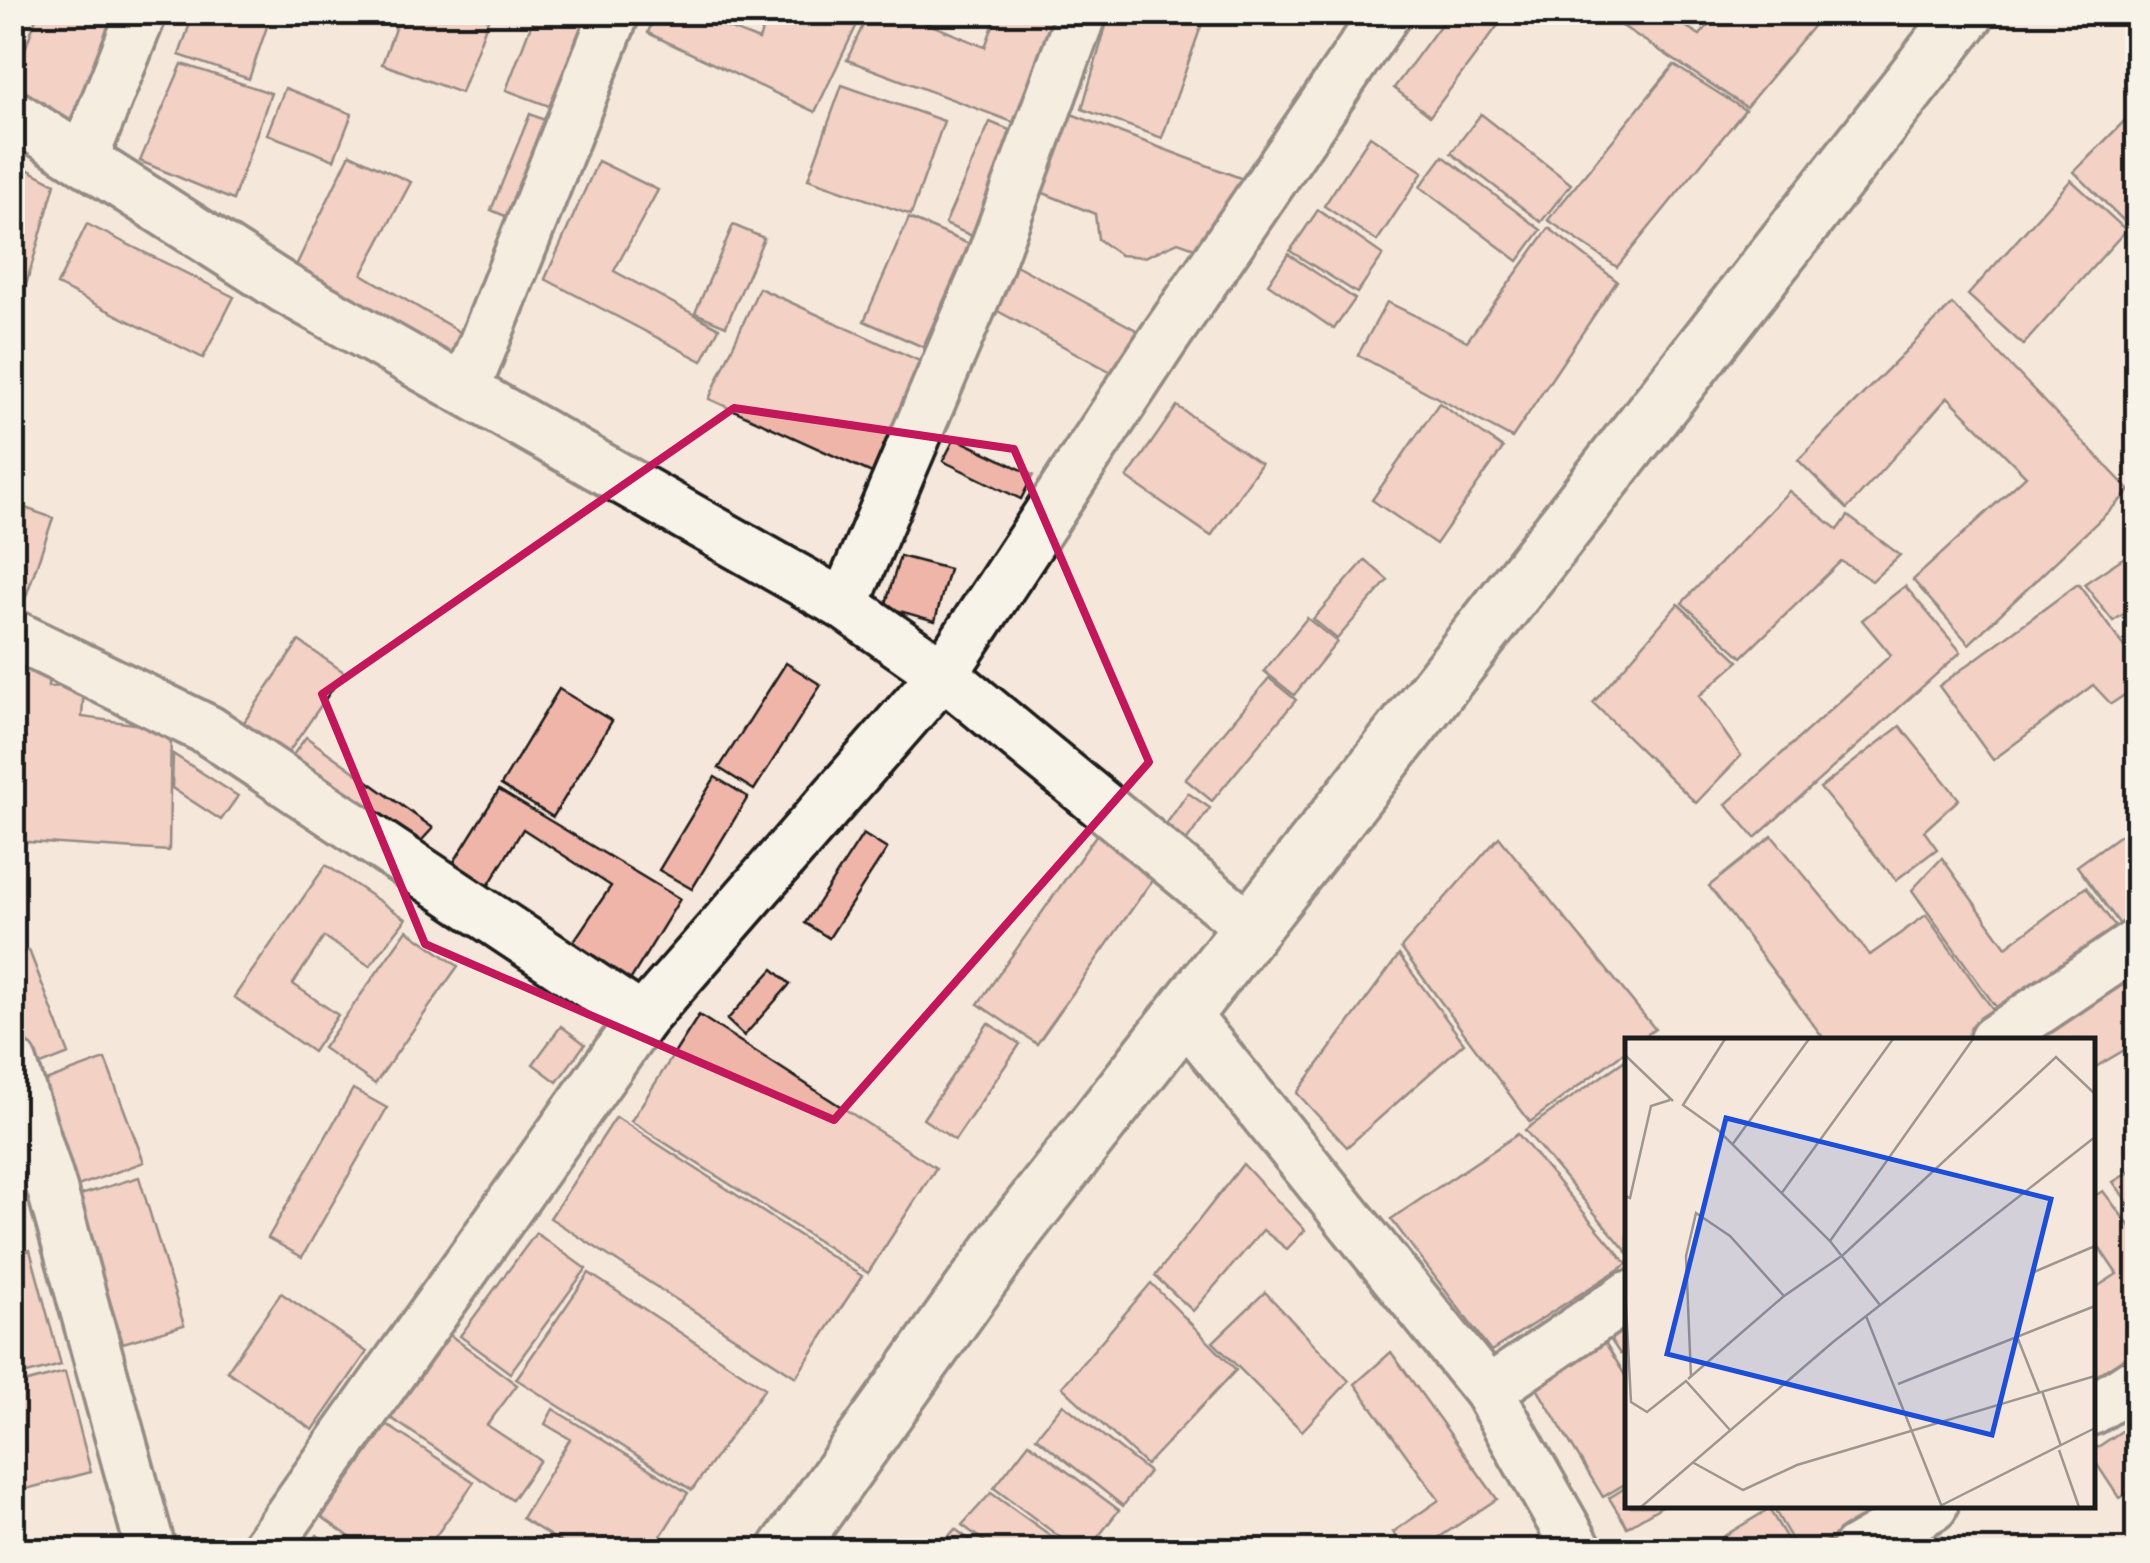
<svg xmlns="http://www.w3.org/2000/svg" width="2150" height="1563" viewBox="0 0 2150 1563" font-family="Pangolin,sans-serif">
<rect width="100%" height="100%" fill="#f5e7db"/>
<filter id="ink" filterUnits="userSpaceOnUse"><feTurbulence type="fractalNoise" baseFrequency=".01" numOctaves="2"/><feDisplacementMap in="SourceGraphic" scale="20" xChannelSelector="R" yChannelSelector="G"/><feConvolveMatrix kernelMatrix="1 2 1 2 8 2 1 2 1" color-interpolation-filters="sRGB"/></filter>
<g filter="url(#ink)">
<g fill="#efb5a9" stroke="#1c1c1c" stroke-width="2.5">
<polygon points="38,12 118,12 76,134 12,112 12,87"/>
<polygon points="194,12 272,12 249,79 179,55"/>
<polygon points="401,12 491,12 461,93 382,64"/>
<polygon points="536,12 605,12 568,113 506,90"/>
<polygon points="655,12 688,12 759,40 768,12 863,12 815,112 648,33"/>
<polygon points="869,12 900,12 985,47 998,12 1065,12 1023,126 847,60"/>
<polygon points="1110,12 1206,12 1162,138 1082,109"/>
<polygon points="1450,12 1508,12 1430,116 1394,88"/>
<polygon points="1601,12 1662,12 1700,35 1719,12 1825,12 1746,107"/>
<polygon points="182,64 271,93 233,200 140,161"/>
<polygon points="1674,65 1745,110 1617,267 1548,220"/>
<polygon points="842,85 944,121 911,215 808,179"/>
<polygon points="285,88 352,114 334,160 267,134"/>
<polygon points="2138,107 2138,220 2130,227 2074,172"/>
<polygon points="1066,112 1251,182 1212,254 1178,242 1145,257 1120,255 1098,239 1095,214 1036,190"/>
<polygon points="530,114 556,125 517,221 491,210"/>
<polygon points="1481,114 1571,184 1541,222 1451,153"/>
<polygon points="990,122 1024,136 979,239 945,224"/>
<polygon points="1370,136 1423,172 1377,241 1324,206"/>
<polygon points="350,154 411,182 362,274 470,338 451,369 291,276"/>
<polygon points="1443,156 1541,230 1518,261 1420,187"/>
<polygon points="12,161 55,184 20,306 12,302"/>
<polygon points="598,161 658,190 614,271 719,328 702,361 545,279"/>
<polygon points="2071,180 2126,230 2023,345 1968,295"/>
<polygon points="1318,210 1383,255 1357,293 1290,251"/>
<polygon points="909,218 969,244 923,347 864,321"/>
<polygon points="87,224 234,297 203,358 57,285"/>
<polygon points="733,225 764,238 726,326 695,313"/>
<polygon points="1549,228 1617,281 1512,438 1358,355 1387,302 1467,341"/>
<polygon points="1288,254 1355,299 1334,329 1268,284"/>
<polygon points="1016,265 1140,332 1117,375 992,308"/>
<polygon points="759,288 922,362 872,473 709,399"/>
<polygon points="1952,304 2130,491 1969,644 1913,580 2026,476 1948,397 1847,509 1798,460"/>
<polygon points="1439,403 1503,448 1436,544 1372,500"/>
<polygon points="1177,406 1261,464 1211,536 1127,478"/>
<polygon points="955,438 1033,475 1021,499 943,461"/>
<polygon points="1789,491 1838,530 1848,516 1900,555 1872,581 1841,561 1742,657 1682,603"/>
<polygon points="17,505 53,518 22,608 12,604 12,519"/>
<polygon points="2138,548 2138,605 2113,621 2084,584"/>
<polygon points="900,556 949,569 935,621 885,607"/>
<polygon points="1365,560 1388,580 1337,639 1313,619"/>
<polygon points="2078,584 2138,666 2138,686 2111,704 2093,685 1993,760 1939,686"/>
<polygon points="1905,586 1961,652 1755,838 1726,804 1891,655 1862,620"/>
<polygon points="1678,604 1739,661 1699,696 1741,756 1696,803 1593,703"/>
<polygon points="1307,618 1337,642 1294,695 1264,671"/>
<polygon points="299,641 344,672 286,756 242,725"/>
<polygon points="12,658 50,658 48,687 84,685 82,717 171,729 169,851 12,841"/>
<polygon points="786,663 821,685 754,790 719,768"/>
<polygon points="1269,678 1296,700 1212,801 1185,779"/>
<polygon points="559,689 612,721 553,817 501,785"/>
<polygon points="1900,726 1959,799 1924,831 1937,849 1896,880 1820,788"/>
<polygon points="306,737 433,828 410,853 285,766"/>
<polygon points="173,754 238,796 221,820 172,788"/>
<polygon points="715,777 748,797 692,889 659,870"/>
<polygon points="499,790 680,899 623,992 563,957 611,886 523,829 477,904 442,881"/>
<polygon points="1188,793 1210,808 1183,846 1162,830"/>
<polygon points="2138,822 2138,927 2127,934 2077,866"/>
<polygon points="1099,831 1158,872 1037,1044 978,1004"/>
<polygon points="863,834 887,849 829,938 805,923"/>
<polygon points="1772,836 1870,955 1926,915 1997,1015 1961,1040 1825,1040 1709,886"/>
<polygon points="1499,837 1655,1029 1639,1040 1628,1040 1628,1049 1530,1122 1401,948"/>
<polygon points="1942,858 2006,947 2086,887 2124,938 2006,1021 1912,890"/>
<polygon points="326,865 406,919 370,966 324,937 293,984 338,1015 313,1052 234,997"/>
<polygon points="407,930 458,966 375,1084 323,1048"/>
<polygon points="29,950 69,1054 31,1069 12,1021 12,956"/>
<polygon points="1399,955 1464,1043 1347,1147 1297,1093"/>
<polygon points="2138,961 2138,1042 2092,1069 2092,1040 2025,1040"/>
<polygon points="773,969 790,984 744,1036 727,1020"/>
<polygon points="699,1015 936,1168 868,1273 631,1121"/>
<polygon points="988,1023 1020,1044 955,1140 923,1119"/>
<polygon points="561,1026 585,1044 557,1082 533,1064"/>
<polygon points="1628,1058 1628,1253 1525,1130"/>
<polygon points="105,1059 144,1162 67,1190 29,1087"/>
<polygon points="353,1089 387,1108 302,1257 268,1238"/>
<polygon points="616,1117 862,1276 796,1377 550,1218"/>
<polygon points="1518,1134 1627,1264 1491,1351 1391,1219"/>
<polygon points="1243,1164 1305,1230 1287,1249 1263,1230 1193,1311 1155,1276"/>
<polygon points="2138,1167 2138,1218 2113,1182"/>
<polygon points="139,1177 184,1325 123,1343 77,1196"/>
<polygon points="2103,1191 2138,1237 2138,1362 2092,1393 2092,1290 2117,1274 2092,1237 2092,1197"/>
<polygon points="536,1233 586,1269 510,1373 460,1336"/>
<polygon points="30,1250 61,1365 12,1378 12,1255"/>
<polygon points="589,1273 765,1388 692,1490 516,1379"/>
<polygon points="1151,1283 1236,1370 1146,1465 1062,1387"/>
<polygon points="1265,1292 1349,1381 1302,1431 1213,1342"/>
<polygon points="281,1293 367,1352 313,1430 227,1371"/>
<polygon points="1628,1312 1628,1349 1620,1354 1603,1328"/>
<polygon points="1600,1334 1628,1380 1628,1482 1603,1497 1530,1377"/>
<polygon points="450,1335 517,1385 487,1425 540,1460 512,1500 391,1418"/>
<polygon points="1391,1352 1497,1499 1420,1550 1407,1550 1393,1532 1439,1500 1355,1384"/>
<polygon points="65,1372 91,1472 26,1489 12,1439 12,1386"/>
<polygon points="1063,1404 1149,1472 1123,1506 1036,1437"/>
<polygon points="553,1409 688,1493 652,1550 573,1550 522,1518 570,1439 545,1424"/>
<polygon points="2138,1420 2138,1489 2119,1498 2092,1457 2092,1451"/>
<polygon points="387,1425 474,1482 426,1550 368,1550 322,1517"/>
<polygon points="1029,1443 1119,1510 1088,1550 1077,1550 994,1488"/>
<polygon points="1628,1486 1628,1506 1662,1506 1627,1527 1609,1498"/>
<polygon points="991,1493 1071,1550 996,1550 962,1525"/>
<polygon points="1772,1506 1892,1506 1810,1550 1798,1550"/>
<polygon points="1769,1509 1794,1550 1701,1550"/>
<polygon points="955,1529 984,1550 937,1550"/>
<polygon points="317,1535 340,1550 307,1550"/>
<polygon points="1941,1536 1949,1550 1915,1550"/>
</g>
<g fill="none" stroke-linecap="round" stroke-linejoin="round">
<g stroke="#1c1c1c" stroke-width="55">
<g id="minor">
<polyline points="12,114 284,288 844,605 943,674 1251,928"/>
<polyline points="83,159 142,12"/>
<polyline points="465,390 615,12"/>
<polyline points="844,605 987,269 1082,12"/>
<polyline points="12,634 208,730 642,1019 943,674 1163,340 1387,12"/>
<polyline points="1184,1014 1488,1391 1578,1550"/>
<polyline points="1994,1040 2138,943"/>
<polyline points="12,1063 52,1189 151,1550"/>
<polyline points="1488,1391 1628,1296"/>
<polyline points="2092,1410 2138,1380"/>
<polyline points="265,1550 642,1019"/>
<polyline points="1856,1550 1933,1506"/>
</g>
</g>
<g stroke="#1c1c1c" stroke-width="62">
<polyline id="secondary" points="787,1550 1017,1227 1967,12"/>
</g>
<use href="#minor" stroke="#f7f3e8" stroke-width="48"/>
<use href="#secondary" stroke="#f7f3e8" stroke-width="55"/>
</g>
</g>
<path d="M0 0H2150V1563H0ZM 734,408 L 1014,449 L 1149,762 L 834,1120 L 425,944 L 322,694 Z" fill="#f5e7db" fill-opacity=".55" fill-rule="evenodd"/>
<path fill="none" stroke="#c2185b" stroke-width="8" stroke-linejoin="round" d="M 734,408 L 1014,449 L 1149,762 L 834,1120 L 425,944 L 322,694 Z"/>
<g transform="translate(1625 1038)">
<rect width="470" height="470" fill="#f5e7db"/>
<path fill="none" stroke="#9e968f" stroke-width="2.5" d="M 100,1 L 58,67 L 93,92 L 205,203 L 255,267M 0,17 L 48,63M 107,107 L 184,1M 156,156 L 268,1M 0,158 L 5,160 L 26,68 L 45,62M 205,203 L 348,1M 409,234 L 470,208M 0,248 L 6,364 L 22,374 L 61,343 L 105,392M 241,278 L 317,469M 393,301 L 414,354M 66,339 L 61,218 L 71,175 L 105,198 L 159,258 L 218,217 L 431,19 L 470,56M 63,341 L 159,258M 273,346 L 470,268M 417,353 L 436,408M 434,412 L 454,469M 67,424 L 118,452 L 172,427 L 470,338M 317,467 L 470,390M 16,469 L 208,304 L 470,99"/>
<path fill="#1d4ed8" fill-opacity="0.15" stroke="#1d4ed8" stroke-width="5" d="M 101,80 L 426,161 L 367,397 L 42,316 Z"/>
<rect width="470" height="470" fill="none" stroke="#1c1c1c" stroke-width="5"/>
</g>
<rect width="2150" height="1563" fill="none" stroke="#f7f3e8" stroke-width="50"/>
<rect x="25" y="25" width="2100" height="1513" fill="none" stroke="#1c1c1c" stroke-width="4" filter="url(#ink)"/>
</svg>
